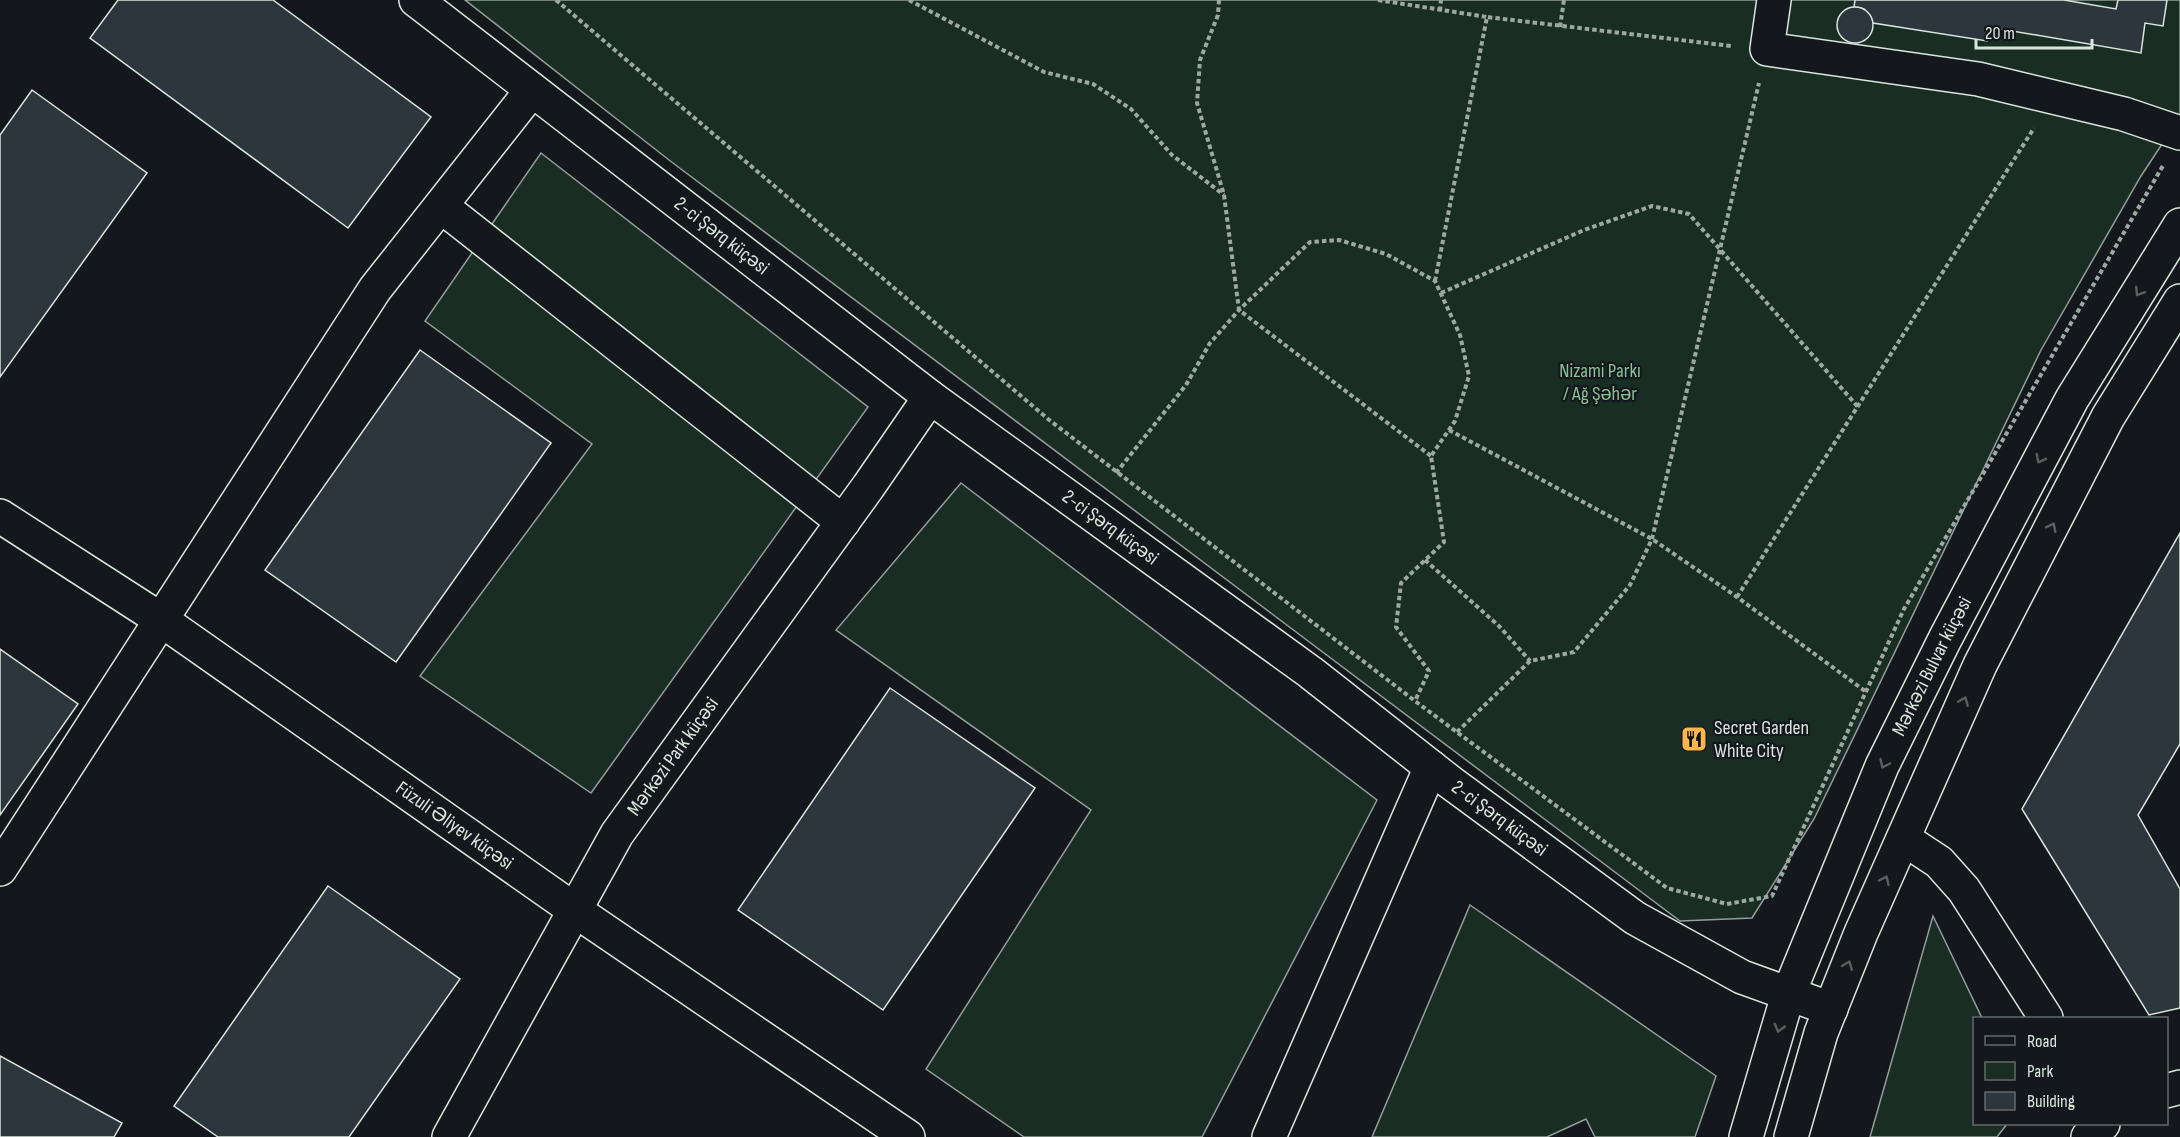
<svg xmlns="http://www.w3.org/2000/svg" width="2180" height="1137" viewBox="0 0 2180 1137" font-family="'Sofia Sans Condensed',sans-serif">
<rect width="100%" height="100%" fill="#14181c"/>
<g fill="#1a2d24" stroke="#939e99" stroke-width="1.5">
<polygon points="465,0 2180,0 2180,117 2141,176 2041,350 1814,819 1752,918 1680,921 669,160"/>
<polygon points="541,153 868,407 591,793 420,676 592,444 425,321"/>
<polygon points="961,483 1377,800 1202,1137 1024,1137 926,1069 1091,810 836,630"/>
<polygon points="1470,905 1716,1076 1695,1137 1595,1137 1586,1119 1547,1137 1372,1137"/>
<polygon points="1933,916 1982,1018 1974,1018 1974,1124 2007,1124 1997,1137 1870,1137"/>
</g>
<g fill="#2c363c" stroke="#d8e6dc" stroke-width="1.5">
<polygon points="118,0 273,0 431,117 348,228 90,38"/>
<polygon points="1855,0 2064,0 2116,9 2118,0 2167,0 2163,26 2145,23 2141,53 1989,27 1987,41 1873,23 1864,9 1854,7"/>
<circle cx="1855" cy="25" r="18"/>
<polygon points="32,90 147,173 0,377 0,135"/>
<polygon points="420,350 551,443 396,662 265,570"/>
<polygon points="2180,533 2180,744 2138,815 2180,889 2180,1008 2149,1015 2022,809"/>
<polygon points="0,649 78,704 0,815"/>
<polygon points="890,688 1035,788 883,1010 738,910"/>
<polygon points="328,886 460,979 349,1137 218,1137 174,1106"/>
<polygon points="0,1056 122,1123 114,1137 0,1137"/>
</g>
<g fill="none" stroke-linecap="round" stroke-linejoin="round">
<g stroke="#d8e6dc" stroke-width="36">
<g id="minor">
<path id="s1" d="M 416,0 L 930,397 L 1310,672 L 1450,782 L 1635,918 L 1742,977 L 1831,1009"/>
<polyline points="1774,0 1767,49 1978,79 2124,114 2180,133"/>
<polyline points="441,206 843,522"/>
<path id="s2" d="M 0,516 L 160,619 L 576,911 L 908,1137"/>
<polyline points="1904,839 1939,862 1964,890 2046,1018"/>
<polyline points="0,869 375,289 532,90"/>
<polyline points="2166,1091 2180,1087"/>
<path id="s3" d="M 449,1137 L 617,834 L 868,487 L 930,397"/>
<polyline points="1269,1137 1431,767"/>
<path id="s4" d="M 1746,1137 L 1788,995 L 1882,766 L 1945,639 L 2072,399 L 2180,225"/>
<polyline points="1791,1137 1821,1033 1861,933 1980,665 2108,417 2180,301"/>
<polyline points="2088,1137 2103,1124"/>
</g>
</g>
<g stroke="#9da8a2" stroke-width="4" stroke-dasharray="4.5 3" stroke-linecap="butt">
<polyline points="556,0 1048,419 1415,701 1667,888 1727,904 1772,896 1904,609 2164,164"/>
<polyline points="909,0 1044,72 1093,84 1131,109 1172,155 1224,195"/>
<polyline points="1219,0 1218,15 1200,60 1197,103 1224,195 1239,310 1431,456"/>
<polyline points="1378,0 1487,17"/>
<polyline points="1440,11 1441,0"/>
<polyline points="1560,27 1564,0"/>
<polyline points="1435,281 1487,17 1731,46"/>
<polyline points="1441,293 1584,230 1652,206 1689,214 1858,407"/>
<polyline points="1449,430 1652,539 1737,597 1865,691"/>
<polyline points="1116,473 1186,385 1210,343 1239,310 1310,242 1339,240 1386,254 1435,281 1460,335 1469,376 1455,421 1431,456 1444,542 1401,583 1396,627 1429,671 1415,701"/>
<polyline points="1425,560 1499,626 1530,661"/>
<polyline points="1737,597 2034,128"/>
<polyline points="1457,732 1530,661 1574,652 1630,585 1652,539 1759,83"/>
</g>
<use href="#minor" stroke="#14181c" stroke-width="33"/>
</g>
<defs><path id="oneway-chevron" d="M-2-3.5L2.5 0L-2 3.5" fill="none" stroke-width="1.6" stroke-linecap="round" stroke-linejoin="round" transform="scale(1.5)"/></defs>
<g stroke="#59605f">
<use href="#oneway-chevron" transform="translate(2139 292) rotate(122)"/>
<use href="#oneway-chevron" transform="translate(2040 459) rotate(118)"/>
<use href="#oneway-chevron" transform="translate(2052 527) rotate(-63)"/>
<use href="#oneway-chevron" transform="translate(1964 701) rotate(-67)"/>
<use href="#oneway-chevron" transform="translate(1884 764) rotate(115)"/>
<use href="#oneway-chevron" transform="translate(1885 880) rotate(-65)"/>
<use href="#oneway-chevron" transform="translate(1848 965) rotate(-69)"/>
<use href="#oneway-chevron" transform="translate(1779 1028) rotate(105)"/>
</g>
<defs>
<g id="restaurant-square" transform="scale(1.35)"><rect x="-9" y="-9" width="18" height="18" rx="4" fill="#ffb74d" stroke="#14181c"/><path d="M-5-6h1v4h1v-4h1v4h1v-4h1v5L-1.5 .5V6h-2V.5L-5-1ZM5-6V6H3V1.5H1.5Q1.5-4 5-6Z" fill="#111"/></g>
</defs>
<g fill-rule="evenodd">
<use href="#restaurant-square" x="1694" y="739"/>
</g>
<g text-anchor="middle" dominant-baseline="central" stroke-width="4.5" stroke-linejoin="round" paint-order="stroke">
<g font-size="20" fill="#d8e6dc" stroke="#14181c">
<text stroke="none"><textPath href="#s1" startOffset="386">2-ci Şərq küçəsi</textPath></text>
<text stroke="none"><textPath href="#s1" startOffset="872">2-ci Şərq küçəsi</textPath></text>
<text stroke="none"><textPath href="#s4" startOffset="507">Mərkəzi Bulvar küçəsi</textPath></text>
<text stroke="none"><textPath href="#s3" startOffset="442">Mərkəzi Park küçəsi</textPath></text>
<text stroke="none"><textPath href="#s1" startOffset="1358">2-ci Şərq küçəsi</textPath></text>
<text stroke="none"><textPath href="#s2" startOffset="550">Füzuli Əliyev küçəsi</textPath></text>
</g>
<g font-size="20" fill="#8ac095" stroke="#14181c">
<text x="1600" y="371">Nizami Parkı<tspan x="1600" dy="23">/ Ağ Şəhər</tspan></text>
</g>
<g font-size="20" fill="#d8e6dc" stroke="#14181c" text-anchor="start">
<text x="1714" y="728">Secret Garden<tspan x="1714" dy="23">White City</tspan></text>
</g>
</g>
<rect x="1973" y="1017" width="195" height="108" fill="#14181c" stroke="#626a69" stroke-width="1.5"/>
<rect x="1985" y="1036" width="30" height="9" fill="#14181c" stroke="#626a69" stroke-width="1.5"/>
<text x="2027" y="1047" font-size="18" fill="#d8e6dc">Road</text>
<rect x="1985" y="1062" width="30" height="18" fill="#1a2d24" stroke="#626a69" stroke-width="1.5"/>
<text x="2027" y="1077" font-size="18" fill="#d8e6dc">Park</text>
<rect x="1985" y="1092" width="30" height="18" fill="#2c363c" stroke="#626a69" stroke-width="1.5"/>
<text x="2027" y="1107" font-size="18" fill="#d8e6dc">Building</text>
<path d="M1976 39v9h116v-9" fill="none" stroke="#d8e6dc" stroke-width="3"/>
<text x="1985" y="39" font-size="18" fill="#d8e6dc" stroke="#14181c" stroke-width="4.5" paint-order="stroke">20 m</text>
</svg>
